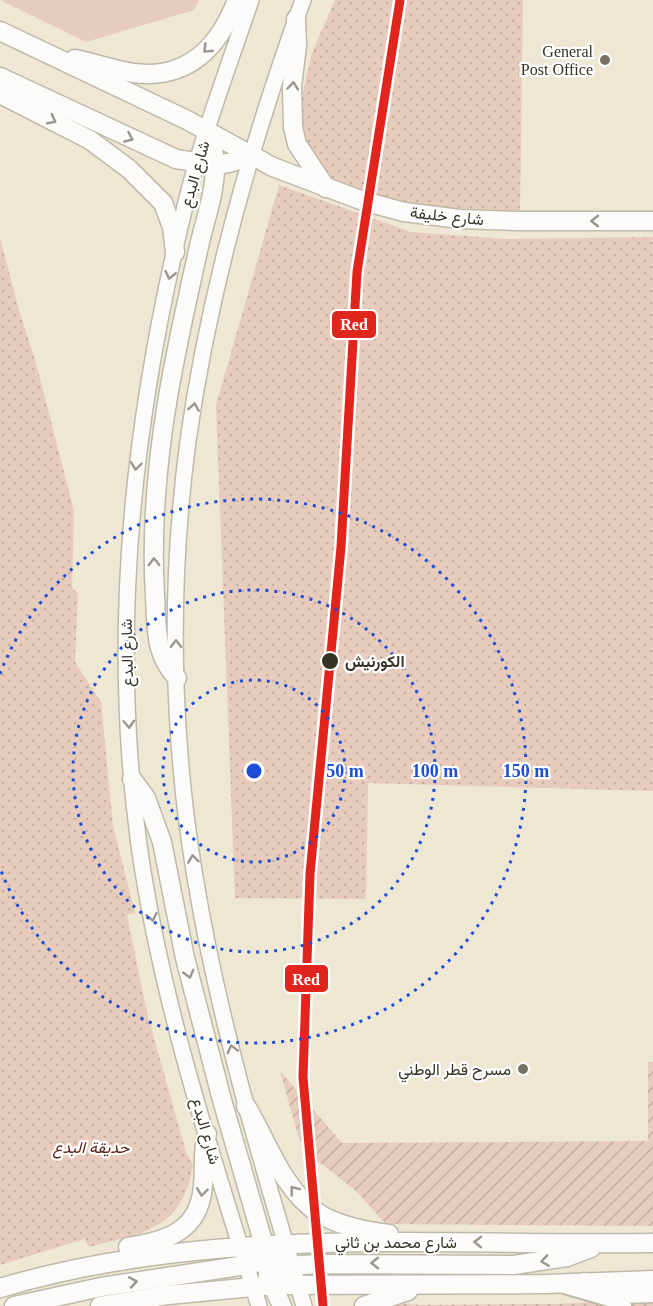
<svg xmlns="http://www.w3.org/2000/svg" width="653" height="1306" viewBox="0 0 653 1306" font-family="'Times New Roman',Vazirmatn,serif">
<defs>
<pattern id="park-dots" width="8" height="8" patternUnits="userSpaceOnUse" patternTransform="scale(1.5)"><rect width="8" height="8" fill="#e7cbbc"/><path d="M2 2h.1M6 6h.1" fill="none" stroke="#c7afa1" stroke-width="1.8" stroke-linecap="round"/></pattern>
<pattern id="garden-furrows" width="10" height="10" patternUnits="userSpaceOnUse" patternTransform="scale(1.5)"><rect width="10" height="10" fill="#e7cbbc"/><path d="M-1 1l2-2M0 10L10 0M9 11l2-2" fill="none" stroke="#c7afa1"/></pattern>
</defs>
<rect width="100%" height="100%" fill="#eee7d4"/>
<g fill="url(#park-dots)">
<polygon points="335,0 523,0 520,211 446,208 390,199 340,185 312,159 299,109 312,53"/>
<polygon points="279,185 411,232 505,239 653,237 653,791 368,783 366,899 235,898 216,405"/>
<path d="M 0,238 L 19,310 L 36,363 L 74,511 L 72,588 L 78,594 L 75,662 L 101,702 L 113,826 L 135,913 L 127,915 L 147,1013 L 186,1152 L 193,1165 C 182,1230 144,1233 89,1247 L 85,1239 L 0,1265 Z"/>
<polygon points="653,1299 653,1306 372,1306 395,1303 419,1305 556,1304"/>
</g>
<polygon fill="url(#garden-furrows)" points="648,1062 653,1062 653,1226 386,1224 356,1191 305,1151 298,1135 280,1071 342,1143 648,1141"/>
<polygon fill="#e7cbbc" points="0,0 199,0 194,10 86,42"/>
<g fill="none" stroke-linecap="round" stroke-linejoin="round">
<g stroke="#bfb9aa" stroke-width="14">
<polyline id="minor" points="564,1288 626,1306"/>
</g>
<g stroke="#bfb9aa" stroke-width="18">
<g id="secondary">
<path d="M 251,0 C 229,65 204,131 187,198 C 134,412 109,625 139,845 C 161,1002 212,1155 259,1306"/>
<path d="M 303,0 C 251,143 209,291 188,441 C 169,584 171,734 195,877 C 219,1023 262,1164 304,1306"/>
</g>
</g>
<g stroke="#bfb9aa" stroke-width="21">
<g id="primary">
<polyline points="296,19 297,46 292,86 293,127 297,144 326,188"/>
<polyline points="0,31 187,120 273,167 363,201 404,212 460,219 518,221 653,221"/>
<path d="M 75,59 C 95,63 114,70 134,73 C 188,80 219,47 237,0"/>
<polyline points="0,77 176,159 215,165 229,163 251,156"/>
<polyline points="0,94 90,140 129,169 163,203 172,227 175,252"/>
<path d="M 177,678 C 154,653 157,628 155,597 C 150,513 160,431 177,349 C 184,313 192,278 200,242 C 206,217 216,189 215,162 C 214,151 211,141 208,131"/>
<polyline points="132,779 146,798 162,842 185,958 222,1100 264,1245 279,1273 298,1285"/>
<path d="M 246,1106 C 268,1142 282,1189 318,1213 C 338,1226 365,1231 389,1234"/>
<path d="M 128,1247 C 167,1241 200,1231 203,1185 C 205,1168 202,1151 207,1134"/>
<polyline points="268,1272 287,1266 318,1264 514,1265 567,1257 591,1248"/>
<polyline points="268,1276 282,1306"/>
<path d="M 0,1288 C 212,1225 435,1246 653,1243"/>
<polyline points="14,1306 101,1287 246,1265 259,1262 278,1252"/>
<polyline points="100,1306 168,1295 274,1285 546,1284 653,1280"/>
<polyline points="364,1306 408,1291"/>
</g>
</g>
<g stroke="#bfb9aa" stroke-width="21">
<path id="trunk" d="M 585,1282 C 605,1299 628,1293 653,1293"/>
</g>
<use href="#minor" stroke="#fcfbf9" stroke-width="10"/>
<use href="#secondary" stroke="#fcfbf9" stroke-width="15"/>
<use href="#primary" stroke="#fcfbf9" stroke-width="18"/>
<use href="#trunk" stroke="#fcfbf9" stroke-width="18"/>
<g stroke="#fff" stroke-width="14">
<polyline id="metro-1" points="323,1306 303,1077 310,874 341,547 357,272 400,0"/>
</g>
<use href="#metro-1" stroke="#e2251c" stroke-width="9"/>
</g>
<defs><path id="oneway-chevron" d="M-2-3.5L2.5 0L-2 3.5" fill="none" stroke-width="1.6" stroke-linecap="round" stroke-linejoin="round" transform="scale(1.5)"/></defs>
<g stroke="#99968e">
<use href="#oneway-chevron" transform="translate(207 49) rotate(136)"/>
<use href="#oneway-chevron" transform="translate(293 86) rotate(-85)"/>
<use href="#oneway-chevron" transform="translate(52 120) rotate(27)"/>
<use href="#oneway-chevron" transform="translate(129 138) rotate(24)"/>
<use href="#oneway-chevron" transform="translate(595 221) rotate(180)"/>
<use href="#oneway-chevron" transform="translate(170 275) rotate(103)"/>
<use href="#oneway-chevron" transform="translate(194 407) rotate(-81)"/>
<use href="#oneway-chevron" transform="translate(136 466) rotate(97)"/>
<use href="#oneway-chevron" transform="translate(154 562) rotate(-91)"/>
<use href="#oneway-chevron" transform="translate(176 644) rotate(-90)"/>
<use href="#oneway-chevron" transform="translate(129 724) rotate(87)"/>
<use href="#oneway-chevron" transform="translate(193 859) rotate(-97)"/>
<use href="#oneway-chevron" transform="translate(152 917) rotate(78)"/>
<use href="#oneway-chevron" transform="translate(189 974) rotate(75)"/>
<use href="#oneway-chevron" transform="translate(232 1049) rotate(-104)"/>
<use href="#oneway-chevron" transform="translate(294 1190) rotate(-128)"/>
<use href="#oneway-chevron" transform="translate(202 1192) rotate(97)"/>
<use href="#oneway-chevron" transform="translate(478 1242) rotate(-179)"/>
<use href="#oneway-chevron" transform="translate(545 1261) rotate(172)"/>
<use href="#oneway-chevron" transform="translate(375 1263) rotate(-180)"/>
<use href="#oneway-chevron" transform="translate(133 1282) rotate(-9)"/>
</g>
<g fill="none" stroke="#1d4ed8" stroke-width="3" stroke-dasharray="3 6">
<circle cx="254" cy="771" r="91"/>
<circle cx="254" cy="771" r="181"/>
<path d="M0 674A272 272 0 1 1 0 868"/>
</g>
<g fill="#767162" stroke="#fff" stroke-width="2">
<circle cx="605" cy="60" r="6"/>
<circle cx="523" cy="1069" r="6"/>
</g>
<circle fill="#363224" stroke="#fff" stroke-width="2" cx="330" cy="661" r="9"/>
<g text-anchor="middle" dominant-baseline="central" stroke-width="4.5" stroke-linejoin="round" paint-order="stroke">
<g font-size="16" fill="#363224" stroke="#fff" text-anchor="end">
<text x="593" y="51">General<tspan x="593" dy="18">Post Office</tspan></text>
<text x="511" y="1069">مسرح قطر الوطني</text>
</g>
<g font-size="16" fill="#363224" stroke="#fff">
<text transform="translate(195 174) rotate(-74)">شارع البدع</text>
<text transform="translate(447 216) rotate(6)">شارع خليفة</text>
<text transform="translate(127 653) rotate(-91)">شارع البدع</text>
<text transform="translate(206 1131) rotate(74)">شارع البدع</text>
<text x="396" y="1242">شارع محمد بن ثاني</text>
</g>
<g font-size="16" font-weight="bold" fill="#363224" stroke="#fff" text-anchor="start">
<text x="345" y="661">الكورنيش</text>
</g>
<g font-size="16" font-style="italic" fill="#591f12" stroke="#fff">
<text x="91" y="1147">حديقة البدع</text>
</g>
</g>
<circle cx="254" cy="771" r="9" fill="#1d4ed8" stroke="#fff" stroke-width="3"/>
<g font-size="18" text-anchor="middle" font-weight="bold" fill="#1d4ed8" stroke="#fff" stroke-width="4.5" stroke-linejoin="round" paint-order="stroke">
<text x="345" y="777">50 m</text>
<text x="435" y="777">100 m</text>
<text x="526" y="777">150 m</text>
</g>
<g stroke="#fff" stroke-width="2">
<rect x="331" y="310" width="46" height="29" rx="6" fill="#e2251c"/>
<rect x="284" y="964" width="45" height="29" rx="6" fill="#e2251c"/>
</g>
<g font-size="16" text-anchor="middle" font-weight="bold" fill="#fff">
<text x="354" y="330">Red</text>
<text x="306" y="985">Red</text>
</g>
</svg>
